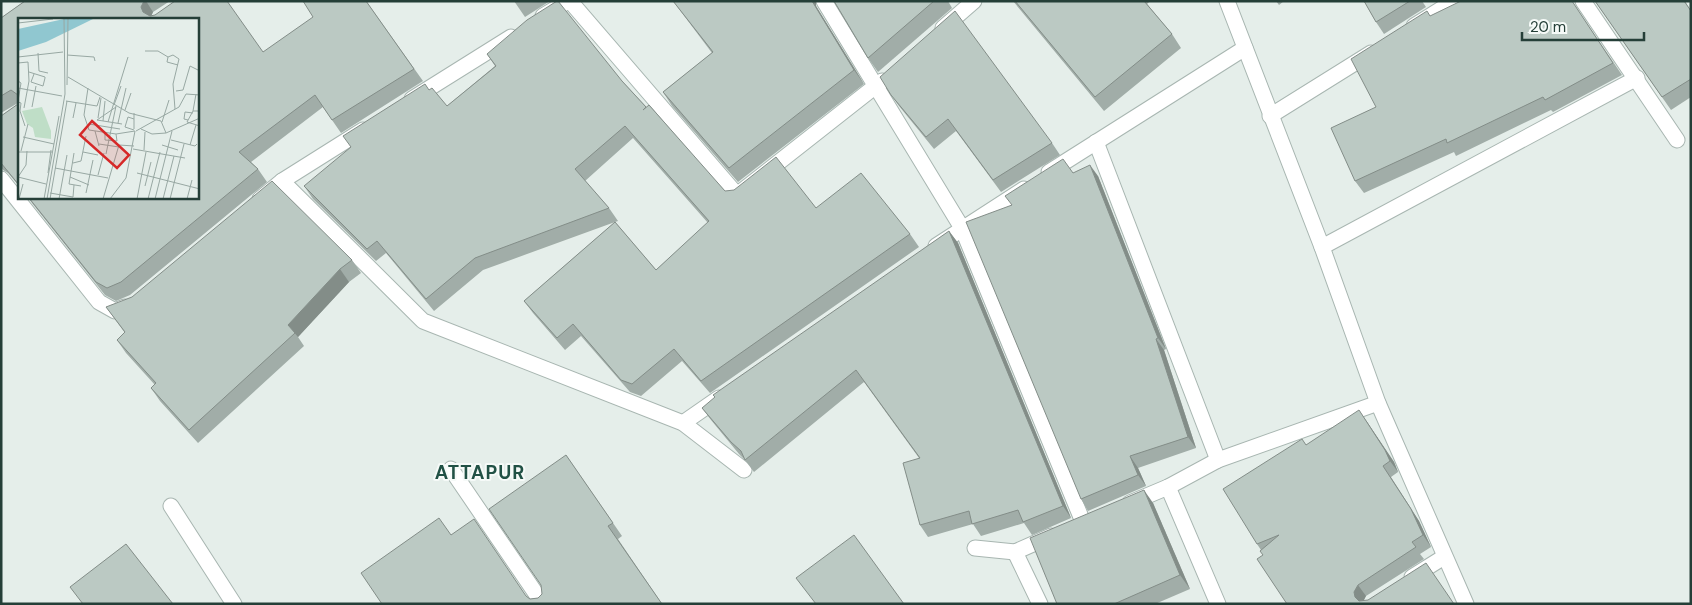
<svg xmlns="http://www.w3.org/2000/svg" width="1692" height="605" viewBox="0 0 1692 605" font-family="'DM Sans',sans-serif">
<rect width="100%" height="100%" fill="#e5eeea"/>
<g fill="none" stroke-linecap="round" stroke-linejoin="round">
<g stroke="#a8b6b1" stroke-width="17">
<g id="minor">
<polyline points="570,1 737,195 882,81"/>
<polyline points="824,1 962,228 1083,522"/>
<polyline points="1227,1 1322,247 1378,403 1466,604"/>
<polyline points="1583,1 1677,140"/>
<polyline points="543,16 568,1"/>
<polyline points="1414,26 1454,1"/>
<polyline points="943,28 974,1"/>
<polyline points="412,99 511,37"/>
<polyline points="1270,116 1371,53"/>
<polyline points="1096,142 1218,460"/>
<polyline points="1049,172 1245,48"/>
<polyline points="1,179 99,302 115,311 125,307"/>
<polyline points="282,181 423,321 683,423 744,470"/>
<polyline points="260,199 282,181 363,130"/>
<polyline points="936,246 1024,189"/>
<polyline points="1322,247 1637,78"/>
<polyline points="683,423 719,398"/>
<polyline points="451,469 543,604"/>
<polyline points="1168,487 1218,604"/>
<polyline points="1130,503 1168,487 1218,460 1378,403"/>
<polyline points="171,506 234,604"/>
<polyline points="975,548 1015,552 1051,536"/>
<polyline points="1015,552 1040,604"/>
<polyline points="1412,577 1444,557"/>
</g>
</g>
<use href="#minor" stroke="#fff" stroke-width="15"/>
</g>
<g fill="#a1ada8" fill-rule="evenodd">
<polygon points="25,1 170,1 153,12 151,16 263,52 366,1 423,81 341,133 323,107 251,162 258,169 267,182 130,295 116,301 105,295 28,198 198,198 19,19 19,186 8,173 3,170 1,167 1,116 18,104 18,103 1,113 1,18"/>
<polygon points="514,1 550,1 525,17"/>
<polygon points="673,1 816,1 816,6 864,84 738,182 672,106 663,92 712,53"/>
<polygon points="834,1 948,1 952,8 878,72 868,58"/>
<polygon points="1013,1 1150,1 1147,4 1172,34 1181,48 1104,111"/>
<polygon points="1276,1 1284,1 1279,5"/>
<polygon points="1364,1 1422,1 1426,7 1384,34 1376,22"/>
<polygon points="1595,1 1685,1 1691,11 1691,97 1671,110"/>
<polygon points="1575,6 1622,75 1553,112 1551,110 1456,156 1454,152 1364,193 1355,181 1376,107 1430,16"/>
<path d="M 487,54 L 622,81 L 725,191 L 816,208 L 910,234 L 919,247 L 710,393 L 682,361 L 641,396 L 630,392 L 581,336 L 565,350 L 533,313 L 524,301 L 615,222 L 483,270 L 434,311 L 386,253 L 376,261 L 313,199 L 304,186 L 447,106 L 495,66 ZM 633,138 L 708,223 L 656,270 L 615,222 L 618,221 L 609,208 L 585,181 Z"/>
<polygon points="891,95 1052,143 1060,155 1001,192 956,131 934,149 899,106"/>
<polygon points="1073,173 1098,176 1166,349 1164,350 1196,448 1138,468 1146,486 1088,511 1081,499 1011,205"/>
<polygon points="949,231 958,243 1071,518 1032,535 1024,523 981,536 973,524 928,537 920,525 919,458 864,382 754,472 744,459 739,454 711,420 702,408"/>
<polygon points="352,260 361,273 349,282 298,337 304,346 198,443 160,401 151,388 155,385 126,353 117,340 125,333 106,307"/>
<polygon points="1367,422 1394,462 1398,472 1391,477 1419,521 1431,547 1420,554 1424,559 1366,596 1363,601 1454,604 1287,604 1261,550 1257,544 1306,445"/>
<polygon points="566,455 622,536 618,539 662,604 382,604 451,535 530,599 538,598 542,594"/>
<polygon points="1153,503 1190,589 1155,604 1057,604"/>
</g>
<g fill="#838d88">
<polygon points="144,1 146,1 153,12 150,19 143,12 141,7"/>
<polygon points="812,1 816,1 816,6 864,84 854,70"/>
<polygon points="1090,165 1098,176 1166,349 1158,338"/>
<polygon points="949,231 958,243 1071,518 1063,506"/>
<polygon points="340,269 349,282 298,337 288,325"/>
<polygon points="1156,339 1164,350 1196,448 1188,437"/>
<polygon points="1359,410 1394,462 1398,472 1390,461"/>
<polygon points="1130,456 1138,468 1146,486 1138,475"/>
<polygon points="1383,466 1419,521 1431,547 1423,535"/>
<polygon points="1144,490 1153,503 1190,589 1180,575"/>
<polygon points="1358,585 1366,596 1362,604 1355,597 1354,592"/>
</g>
<g fill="#bbc9c3" stroke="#838d88">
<polygon points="25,1 144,1 141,7 143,12 150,16 155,15 175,1 227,1 263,52 313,17 303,1 366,1 414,69 332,120 315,95 239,152 258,169 121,282 107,288 96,282 29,198 198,198 198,19 19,19 19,185 1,163 1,116 18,104 18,95 11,90 1,96 1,18"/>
<polygon points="557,1 558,1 622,81 646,107 643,110 649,105 725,191 734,190 776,157 816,208 861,173 910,234 701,381 674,349 632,384 621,380 573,324 557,338 524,301 615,222 656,270 709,221 625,126 575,169 609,208 475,258 426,299 377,241 367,249 304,186 351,147 343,136 425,84 429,90 432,88 447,106 496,66 487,54 527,20"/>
<polygon points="673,1 812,1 854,70 729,168 663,92 713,52"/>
<polygon points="834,1 934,1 868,58"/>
<polygon points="1015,1 1144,1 1172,34 1095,97"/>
<polygon points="1364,1 1410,1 1376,22"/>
<polygon points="1461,1 1572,1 1613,63 1545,100 1543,97 1447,143 1446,139 1355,181 1331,128 1376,107 1351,59 1427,11 1430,16"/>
<polygon points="1595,1 1684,1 1691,11 1691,79 1662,97"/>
<polygon points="955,11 1052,143 993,180 948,119 926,137 891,95 880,77"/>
<polygon points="1063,159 1073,173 1090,165 1158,338 1156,339 1188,437 1130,456 1138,475 1081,499 966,222 1012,205 1005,196"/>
<polygon points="272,181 352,260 340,269 288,325 295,333 189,430 151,388 156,383 117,340 125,332 106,307 132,297"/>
<polygon points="949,231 1063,506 1023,522 1018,510 972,524 969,511 920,525 903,463 920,458 856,370 745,460 741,451 731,442 702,408 715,397 713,395"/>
<polygon points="1359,410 1385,450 1390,461 1383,466 1411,509 1423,535 1412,542 1416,547 1358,585 1354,592 1355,597 1359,601 1368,600 1426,563 1454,604 1287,604 1257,559 1263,555 1260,551 1279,535 1257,544 1223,489 1302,439 1306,445"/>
<polygon points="566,455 613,523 608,526 662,604 382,604 361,573 439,518 451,535 474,519 526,596 530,599 538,598 542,594 541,585 489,509"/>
<polygon points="1144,490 1180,575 1114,604 1057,604 1030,538"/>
<polygon points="854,535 904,604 816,604 796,578"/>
<polygon points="126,544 173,604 83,604 70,587"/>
</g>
<g text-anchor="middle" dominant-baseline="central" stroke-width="4" stroke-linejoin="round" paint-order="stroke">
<g font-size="19" font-weight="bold" letter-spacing="1" fill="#215145" stroke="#f6faf8">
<text x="480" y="472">ATTAPUR</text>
</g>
</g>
<g transform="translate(18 18)">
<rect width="181" height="181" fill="#e5eeea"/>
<path d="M 24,89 L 33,113 L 33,121 L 17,119 L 15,110 L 9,106 L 4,93 Z" fill="#bfdec7"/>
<path d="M 46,1 L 75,1 L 28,24 L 0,33 L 0,11 Z" fill="#90c7d0"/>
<path fill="none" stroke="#98a8a3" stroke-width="1" d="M 0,5 L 35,1M 127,33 L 140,33 L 150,39 L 149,44 L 160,47M 20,35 L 21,53 L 30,55M 49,37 L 76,39 L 77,43M 0,39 L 45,34M 150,39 L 155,37 L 161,41 L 155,66 L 157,91M 0,45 L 10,44 L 11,63 L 6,90M 11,54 L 27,59 L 27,60 L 25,68 L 13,64 L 16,56M 50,59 L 111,95 L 143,103 L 148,115M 0,63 L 3,65 L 0,83M 49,67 L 50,1M 0,70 L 44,78M 70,70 L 66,97 L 71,112 L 98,116 L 117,113M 158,73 L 165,72 L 172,48 L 182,53M 48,83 L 79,88 L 82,79M 0,84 L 3,85 L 2,93 L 7,108M 96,87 L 103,68M 14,89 L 18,68M 98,89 L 79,102 L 104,106M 107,92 L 113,75M 175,93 L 178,76M 182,93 L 175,93 L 169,104 L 182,108M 55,100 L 58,85M 80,100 L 83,80M 170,102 L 166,101 L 167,94 L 175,95M 85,103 L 87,83M 90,104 L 110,39M 144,104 L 151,82M 100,105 L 108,70M 71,106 L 102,111M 116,111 L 116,95M 123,111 L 134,116 L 148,115 L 182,100M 116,112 L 107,109 L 110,99 L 116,101M 77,113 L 81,128M 118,113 L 161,89 L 168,76 L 182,77M 87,115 L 87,122 L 99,123 L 98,116M 5,119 L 36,126M 153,122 L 177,128 L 179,126M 81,126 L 101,129M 144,127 L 160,132M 172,127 L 178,107M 115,131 L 167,140M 126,132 L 127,114M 3,133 L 10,106M 0,134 L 34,134M 65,134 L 80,137M 56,135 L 51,166 L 63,168M 88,136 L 98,88M 55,145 L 63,143 L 68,118M 37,150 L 90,160M 30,155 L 33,132M 119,155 L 182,171M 80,157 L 86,135M 0,159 L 8,147 L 9,133M 0,159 L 28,166M 52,159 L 71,167M 127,168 L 133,144M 32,175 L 55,179 L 56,167M 68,175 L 75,142M 1,181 L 5,166M 26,181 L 41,98M 29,181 L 47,76 L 46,1M 32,181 L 49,83M 41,181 L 49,137M 85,181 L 101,127 L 116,128M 92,181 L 108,160 L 117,113M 119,181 L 128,134M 130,181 L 142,134M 137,181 L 154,113M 145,181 L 156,138M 152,181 L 166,126M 169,181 L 174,162"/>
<path fill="#d62828" fill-opacity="0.15" stroke="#d62828" stroke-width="2.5" d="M 74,103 L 111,137 L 99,150 L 62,117 Z"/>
<rect width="181" height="181" fill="none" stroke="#253f38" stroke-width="2.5"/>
</g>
<rect width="1692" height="605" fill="none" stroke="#253f38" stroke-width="5"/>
<path d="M1522 32v8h122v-8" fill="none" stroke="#253f38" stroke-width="2.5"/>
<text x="1530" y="32" font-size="15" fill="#253f38" stroke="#f6faf8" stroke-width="4" paint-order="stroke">20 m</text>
</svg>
